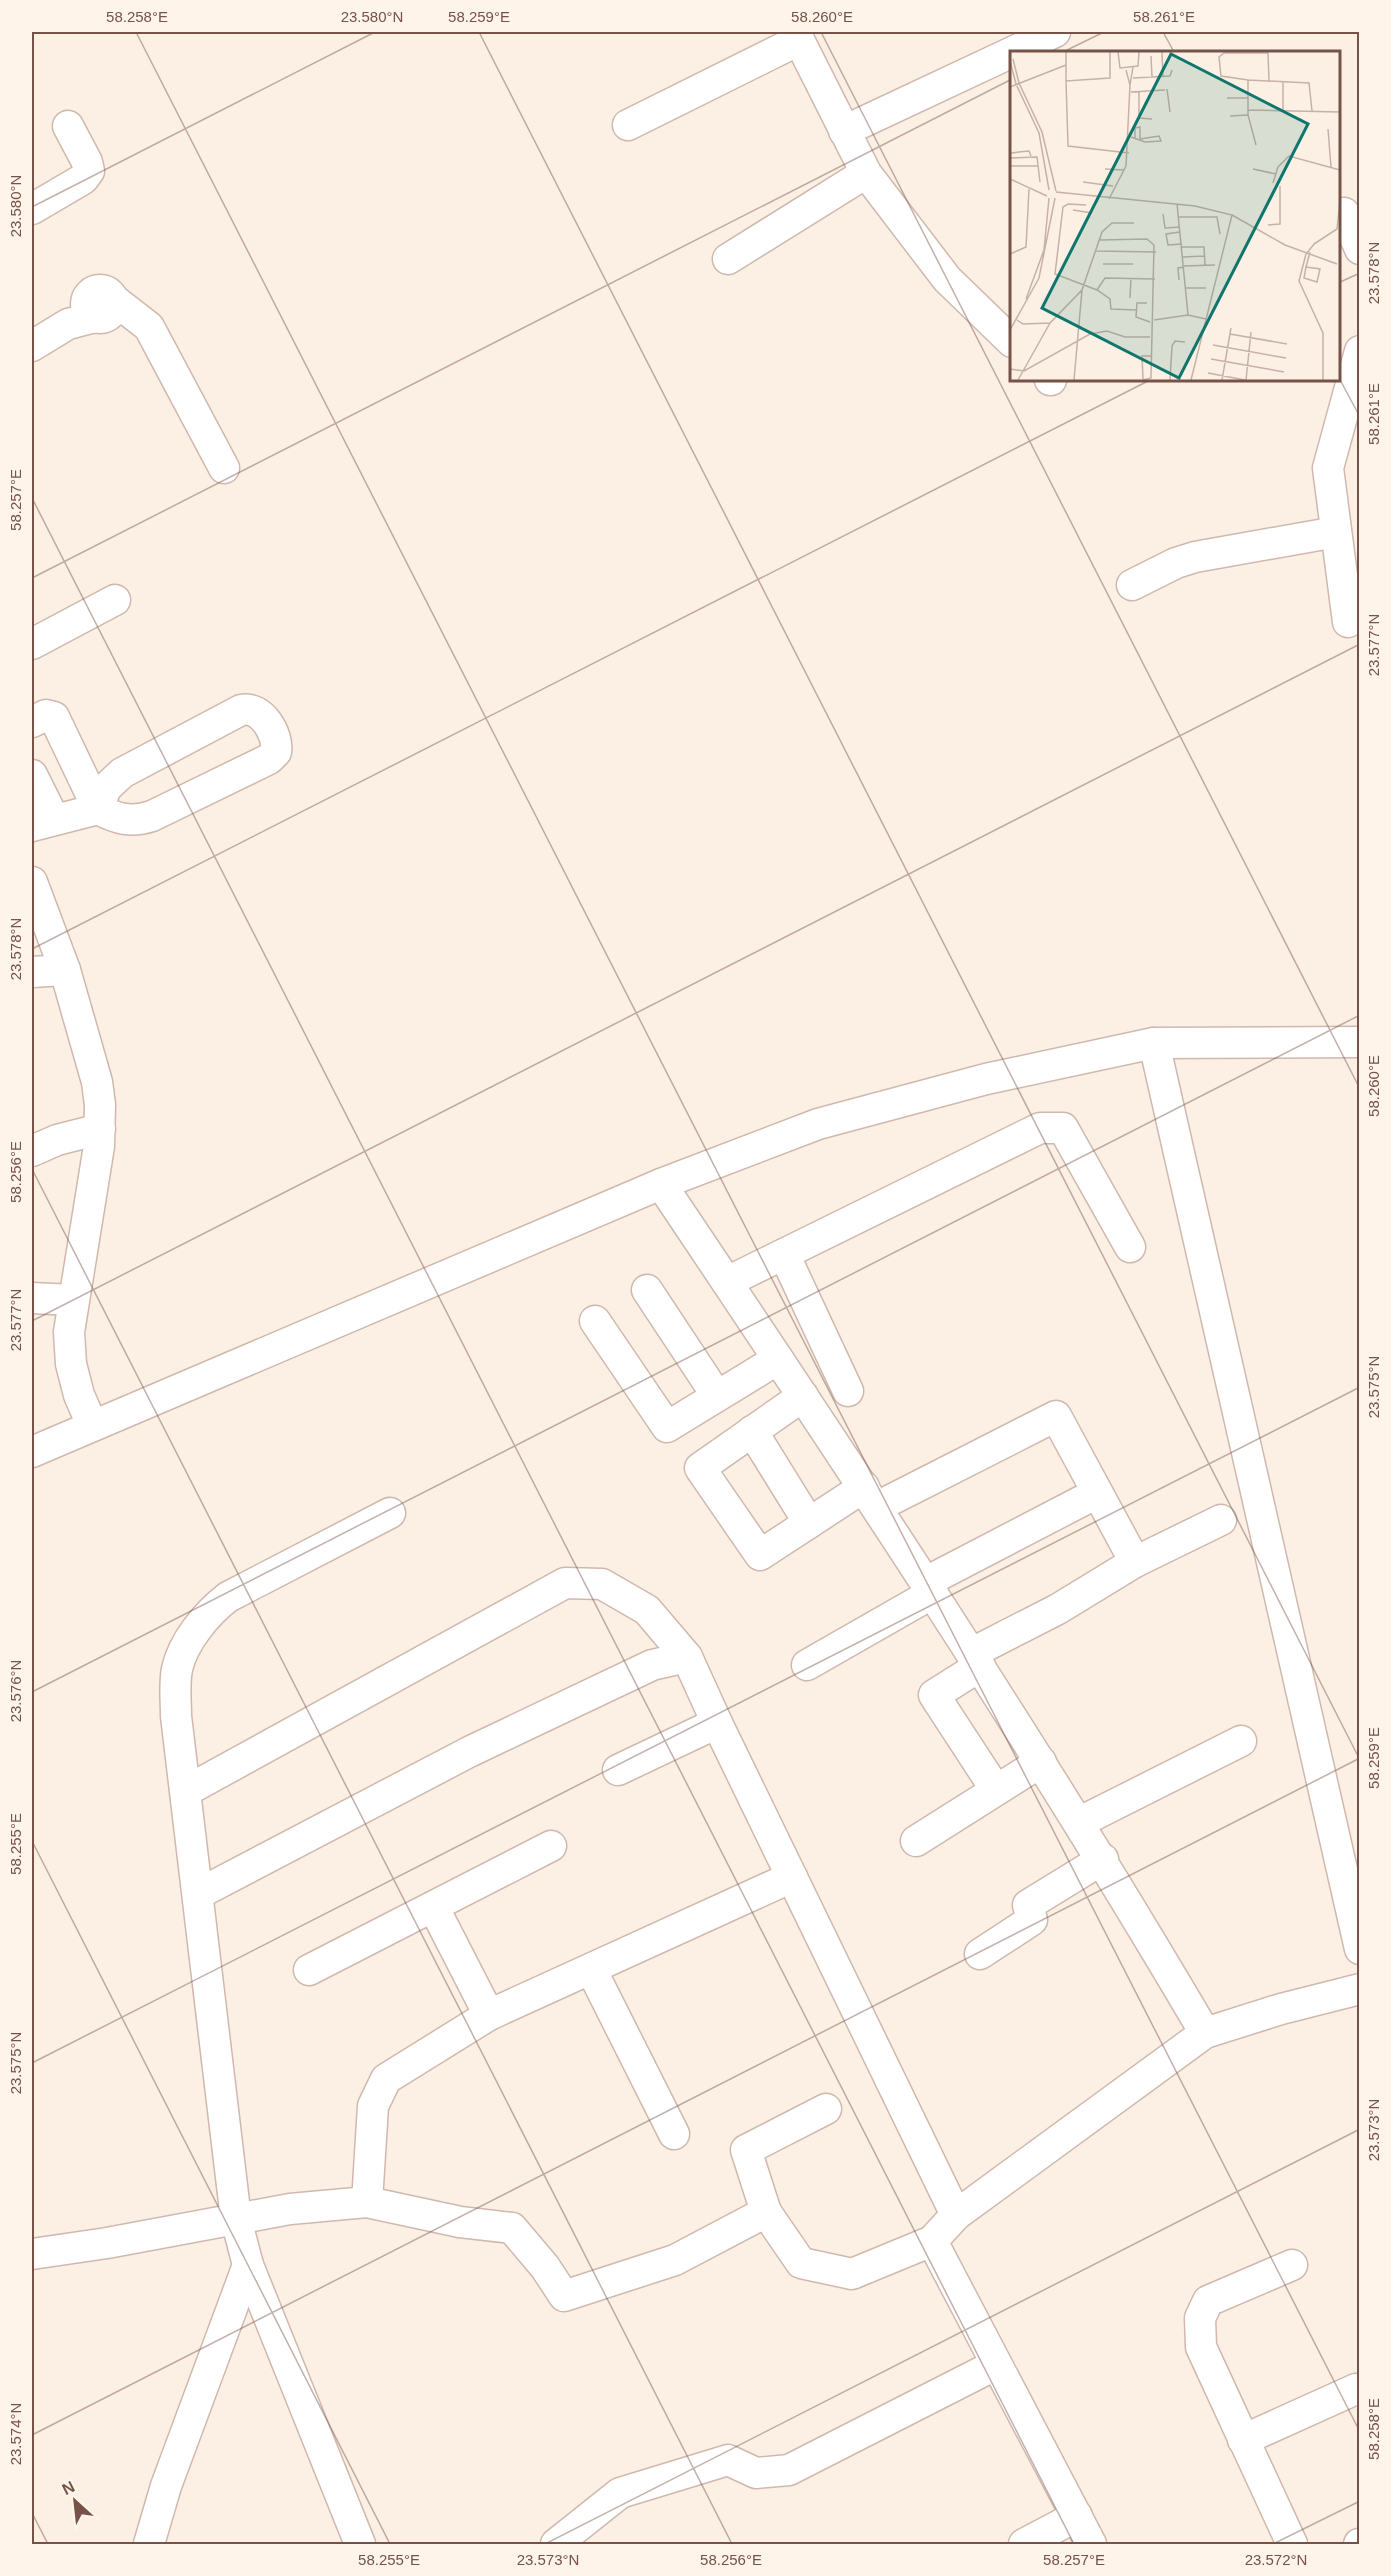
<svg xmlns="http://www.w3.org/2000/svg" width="1391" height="2576" viewBox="0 0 1391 2576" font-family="Helvetica,sans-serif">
<rect width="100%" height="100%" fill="#fcf0e4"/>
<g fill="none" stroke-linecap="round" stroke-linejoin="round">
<g stroke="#d0b8ad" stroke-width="33">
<g id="minor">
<polyline points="795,32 866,173 947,279 1012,342"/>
<polyline points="628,125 799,40"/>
<polyline points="844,131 1055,32"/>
<polyline points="32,209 83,179 89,171 87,162 68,126"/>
<polyline points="1344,213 1360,249"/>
<polyline points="728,259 866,173"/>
<circle cx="100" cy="304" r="14"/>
<polyline points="113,299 149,327 224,468"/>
<polyline points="32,346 68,324 95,317"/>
<polyline points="1050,380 1051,380"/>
<polyline points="1132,585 1176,563 1195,557 1336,532"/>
<polyline points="1348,622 1328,468 1360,351"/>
<polyline points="32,644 115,600"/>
<path d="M 32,722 L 46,715 L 54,717 L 98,809 C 117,819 131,823 152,816 L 269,759 L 276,752 C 279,734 261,705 241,710 L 122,773 L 106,788 L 98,809"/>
<polyline points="32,775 54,819"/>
<polyline points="32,826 98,809"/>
<polyline points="32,882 65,970 97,1082 100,1105 99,1146 69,1332 71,1364 79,1395 92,1425"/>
<polyline points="32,972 65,970"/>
<polyline points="1154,1043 1360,1042"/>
<polyline points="32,1151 57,1140 100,1129"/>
<path d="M 661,1184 C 849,1464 1034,1742 1205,2033"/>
<polyline points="784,1254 848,1391"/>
<polyline points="727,1282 1040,1128 1063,1128 1130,1247"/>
<polyline points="647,1290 717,1396"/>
<polyline points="32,1298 73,1300"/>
<polyline points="595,1321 667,1427 778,1359"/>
<polyline points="803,1396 700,1468 760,1555 864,1487"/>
<polyline points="752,1431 809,1523"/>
<polyline points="32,1452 661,1184 818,1124 986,1079 1154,1043 1360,1949"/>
<polyline points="877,1507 1056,1416 1135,1562"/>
<polyline points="926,1582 1097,1493"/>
<polyline points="972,1653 1058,1609 1135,1562 1221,1520"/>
<polyline points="807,1665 933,1593"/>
<polyline points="980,1666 934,1695 996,1790"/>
<polyline points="618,1770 717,1723"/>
<polyline points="186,1791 565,1583 602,1584 647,1610 687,1657 717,1723 956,2215 932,2241 1091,2544"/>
<polyline points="1080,1822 1241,1741"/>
<polyline points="916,1841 1041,1762"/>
<polyline points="198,1894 469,1752 652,1665 687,1657"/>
<polyline points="434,1908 489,2015"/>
<polyline points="980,1954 1032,1920 1028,1905 1103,1859"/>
<polyline points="309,1970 551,1846"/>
<polyline points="592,1971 674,2134"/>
<polyline points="826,2109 746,2150 766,2212 801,2263 852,2274 932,2241"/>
<polyline points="367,2202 373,2106 386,2079 489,2015 792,1877"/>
<polyline points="956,2215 1205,2033 1281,2009 1360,1989"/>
<polyline points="32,2254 107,2243 290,2209 367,2202 460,2222 512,2228 545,2267 564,2296 675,2260 766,2212"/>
<polyline points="1243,2440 1356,2389"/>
<polyline points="149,2544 166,2486 248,2265"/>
<path d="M 360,2544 L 248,2265 L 236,2219 L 176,1716 C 176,1702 174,1684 177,1669 C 183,1642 206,1614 228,1597 L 390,1513"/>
<polyline points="556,2544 620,2493 728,2460 756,2473 789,2470 995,2365"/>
<polyline points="1024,2544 1077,2516"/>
<polyline points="1292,2544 1201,2347 1200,2318 1208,2301 1292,2265"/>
<polyline points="1359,2544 1360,2544"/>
</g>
</g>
<use href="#minor" stroke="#fff" stroke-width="30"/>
</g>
<path fill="none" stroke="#755349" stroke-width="1.5" stroke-opacity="0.45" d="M 136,32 L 1360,2432M 479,32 L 1360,1760M 821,32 L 1360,1089M 1163,32 L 1174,52M 1063,52 L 1104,32M 32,207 L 375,32M 1338,283 L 1360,273M 1338,376 L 1360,417M 32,498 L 1074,2544M 32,578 L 1012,79M 32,949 L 1150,380M 32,1169 L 732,2544M 32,1321 L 1360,644M 32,1692 L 1360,1015M 32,1841 L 390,2544M 32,2063 L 1360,1387M 32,2435 L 1360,1758M 32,2513 L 48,2544M 545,2544 L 1360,2129M 1273,2544 L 1360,2501"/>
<g transform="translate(1010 51)">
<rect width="330" height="330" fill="#fcf0e4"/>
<path fill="none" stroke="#c6b1a6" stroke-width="1.5" d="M 56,1 L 56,30 L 100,27 L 100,1M 108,1 L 110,17 L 128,15 L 129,1M 152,1 L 153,26M 141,5 L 142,26M 3,8 L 9,32 L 32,81 L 46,140M 0,10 L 6,33 L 29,82 L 39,139M 116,19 L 120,34 L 123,16M 123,27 L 160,25 L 162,19M 238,29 L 238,64 L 246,94M 56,30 L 58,95 L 119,102M 259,30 L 258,2 L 214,2 L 209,6 L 211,25 L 238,29 L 299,32 L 302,60M 0,36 L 56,14M 157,38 L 160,61M 129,40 L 129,67 L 142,68M 121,41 L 155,39M 217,47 L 238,47M 238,59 L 330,61M 273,60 L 273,31M 220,65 L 238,64M 318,78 L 321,116M 121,86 L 135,91 L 151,90 L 149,85 L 130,88M 125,87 L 125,77 L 130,76 L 130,88M 0,102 L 19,100 L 21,105M 0,107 L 27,106 L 30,131M 0,115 L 28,115M 95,118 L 114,119M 243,118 L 266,123M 0,128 L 37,145M 73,131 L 103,135M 263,132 L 268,116 L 279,105 L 330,119M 46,141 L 185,155 L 222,164 L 181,329M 99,148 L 116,115 L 120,34M 167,153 L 178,264M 76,154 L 58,153 L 53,156 L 45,223 L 87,239 L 100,248 L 101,258 L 126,259M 63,159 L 82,162M 153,163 L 155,177 L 170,176M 222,164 L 275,194 L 327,213M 168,166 L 207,166 L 210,183M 258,174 L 270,173 L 270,135M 170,181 L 156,183 L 158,194 L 172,193M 90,189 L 137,188 L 144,194 L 141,327 L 133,329M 305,192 L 296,203 L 289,230 L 313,282 L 313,329M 304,193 L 327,178 L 330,149M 172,196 L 194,196 L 195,214M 86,200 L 146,201M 0,203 L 16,196 L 19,138M 173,206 L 194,205M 93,213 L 123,213M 174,215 L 205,214M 296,216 L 310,218 L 307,231 L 294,227 L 296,216 L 300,201M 169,229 L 168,217 L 174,216M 176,237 L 196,237M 87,239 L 95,227 L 145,228M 120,247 L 121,227M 16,248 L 34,199 L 39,147M 137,252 L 127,252 L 126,266 L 140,271M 7,269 L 13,273 L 40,272 L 72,239M 144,269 L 178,264 L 196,268M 0,279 L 29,227 L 45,147M 220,283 L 277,293M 203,294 L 276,307M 201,308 L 274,321M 0,318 L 14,320 L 80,283 L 97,280 L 115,286 L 140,286M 198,322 L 235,329M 133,328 L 132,305 L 141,305M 8,329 L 40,272M 64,329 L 72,239 L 92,181 L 102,172 L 124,172M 160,329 L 162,295 L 165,290 L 175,291M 212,329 L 221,277M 236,329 L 241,281"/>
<path fill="#0f766e" fill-opacity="0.15" stroke="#0f766e" stroke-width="3" d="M 161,3 L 298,73 L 169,327 L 32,257 Z"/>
<rect width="330" height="330" fill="none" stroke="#755349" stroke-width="3"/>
</g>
<rect width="1391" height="2576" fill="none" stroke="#fff4ea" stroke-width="66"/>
<g transform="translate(75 2501) rotate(333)" stroke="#fff4ea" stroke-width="4.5" paint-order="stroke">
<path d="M0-4.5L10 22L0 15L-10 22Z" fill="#755349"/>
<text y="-9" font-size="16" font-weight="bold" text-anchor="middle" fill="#755349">N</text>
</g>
<rect x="33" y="33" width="1325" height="2510" fill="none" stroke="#755349" stroke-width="2"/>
<g font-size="15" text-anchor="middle" fill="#755349">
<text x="137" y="22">58.258°E</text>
<text x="372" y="22">23.580°N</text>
<text x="479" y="22">58.259°E</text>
<text x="822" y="22">58.260°E</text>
<text x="1164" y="22">58.261°E</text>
<text transform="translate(16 206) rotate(-90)" y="5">23.580°N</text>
<text transform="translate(1374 273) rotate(-90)" y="5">23.578°N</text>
<text transform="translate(1374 414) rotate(-90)" y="5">58.261°E</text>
<text transform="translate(16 500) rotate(-90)" y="5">58.257°E</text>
<text transform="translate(1374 645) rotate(-90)" y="5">23.577°N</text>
<text transform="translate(16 949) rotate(-90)" y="5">23.578°N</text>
<text transform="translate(1374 1086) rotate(-90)" y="5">58.260°E</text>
<text transform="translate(16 1172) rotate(-90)" y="5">58.256°E</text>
<text transform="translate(16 1320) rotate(-90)" y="5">23.577°N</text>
<text transform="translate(1374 1387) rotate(-90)" y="5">23.575°N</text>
<text transform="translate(16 1691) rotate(-90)" y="5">23.576°N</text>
<text transform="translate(1374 1758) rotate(-90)" y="5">58.259°E</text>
<text transform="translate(16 1844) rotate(-90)" y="5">58.255°E</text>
<text transform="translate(16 2063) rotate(-90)" y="5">23.575°N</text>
<text transform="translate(1374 2130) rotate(-90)" y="5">23.573°N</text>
<text transform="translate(1374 2429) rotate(-90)" y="5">58.258°E</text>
<text transform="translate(16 2434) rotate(-90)" y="5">23.574°N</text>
<text x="389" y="2565">58.255°E</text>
<text x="548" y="2565">23.573°N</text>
<text x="731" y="2565">58.256°E</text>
<text x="1074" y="2565">58.257°E</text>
<text x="1276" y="2565">23.572°N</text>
</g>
</svg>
